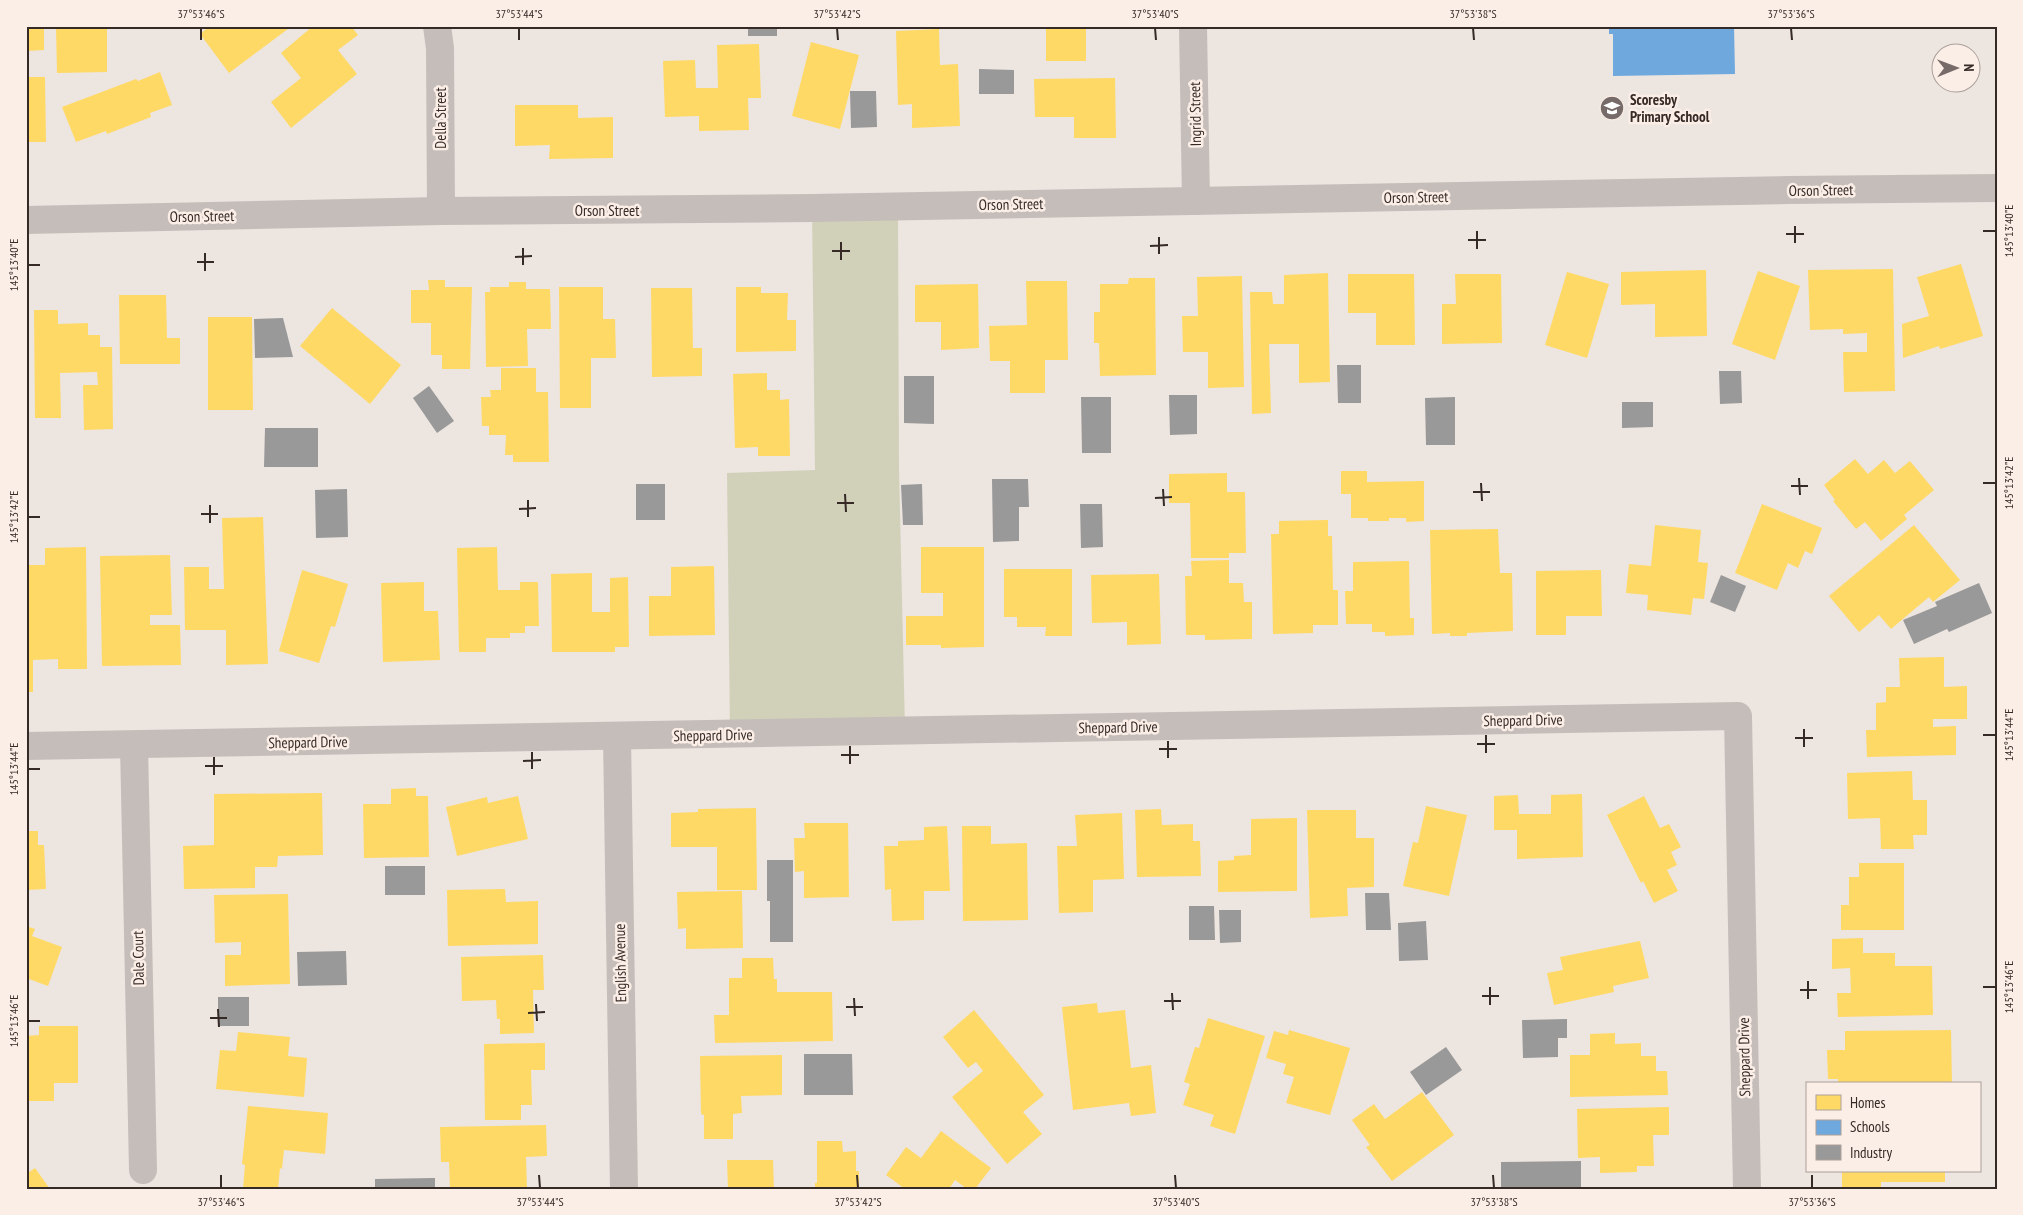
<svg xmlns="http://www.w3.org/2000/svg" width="2023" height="1215" viewBox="0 0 2023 1215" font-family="'PT Sans Narrow',sans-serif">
<rect width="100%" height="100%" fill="#ede5e0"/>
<polygon fill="#d1d1ba" points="898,207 899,468 905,730 730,734 727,473 815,470 812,208"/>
<g fill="#ffd966">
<polygon points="26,26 44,26 44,50 26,51"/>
<polygon points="56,26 107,26 107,72 57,73"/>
<polygon points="210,26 292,26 229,73 200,34"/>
<polygon points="313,26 351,26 358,35 338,50 357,74 291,128 271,102 301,78 281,53"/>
<rect x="1046" y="26" width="40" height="35"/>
<polygon points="939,29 940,65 958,64 960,126 912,128 912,104 898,105 896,31"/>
<polygon points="811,42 859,55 840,129 792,116"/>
<polygon points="759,44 761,98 748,98 749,130 699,131 699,116 665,117 663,61 695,60 696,88 718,88 717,45"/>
<polygon points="160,72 172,105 150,113 151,117 107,134 106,131 76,142 62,107 136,79 138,81"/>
<polygon points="26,77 45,77 46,142 26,142"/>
<polygon points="1115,78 1116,138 1074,138 1074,117 1035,117 1034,79"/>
<polygon points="515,105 578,105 578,118 613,117 613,158 549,159 550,145 515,146"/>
<polygon points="1961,264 1983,336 1940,349 1939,346 1903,358 1902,324 1929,316 1917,277"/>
<polygon points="1893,269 1895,391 1844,392 1843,352 1867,352 1867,333 1843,334 1843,329 1810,330 1808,270"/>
<polygon points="1706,270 1707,336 1655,337 1655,304 1621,305 1621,272"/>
<polygon points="1758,271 1800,286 1775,360 1732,344"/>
<polygon points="1567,272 1609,284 1587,358 1545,345"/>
<polygon points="1328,273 1330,382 1299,383 1299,344 1269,344 1271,413 1252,414 1250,292 1272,292 1273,304 1284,304 1284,275"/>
<polygon points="1348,274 1414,274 1415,345 1376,345 1376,313 1348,313"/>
<polygon points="1455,274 1501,274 1502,343 1442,344 1442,304 1456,304"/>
<polygon points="1242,276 1244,387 1208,388 1208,352 1183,352 1182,316 1198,316 1197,277"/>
<polygon points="1129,278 1155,278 1156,375 1100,376 1099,343 1094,343 1094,312 1100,312 1100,284 1128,284"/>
<polygon points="428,280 445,280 445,287 472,287 470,369 442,369 442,355 431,355 431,323 411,323 411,290 429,290"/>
<polygon points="1026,281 1067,281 1068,360 1045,360 1045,393 1010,393 1010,361 990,361 989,326 1027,325"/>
<polygon points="509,282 526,282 526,289 550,289 551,329 527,329 528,366 486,367 485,292 490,292 490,287 509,287"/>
<polygon points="978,284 979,348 941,350 941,322 915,322 915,285"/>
<polygon points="559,287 603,287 603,319 615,319 616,358 591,358 591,408 560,408"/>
<polygon points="736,287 761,287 761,293 788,293 787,320 796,320 796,351 736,352"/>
<polygon points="651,288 692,288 693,348 702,348 702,376 652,377"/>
<polygon points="119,295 166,295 167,338 180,338 180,364 120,364"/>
<polygon points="332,308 401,365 370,404 300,346"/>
<polygon points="34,310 58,310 58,324 88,323 88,335 100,335 100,347 112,347 113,429 84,430 83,385 98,385 97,372 60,373 61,418 35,418"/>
<polygon points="208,317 252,317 253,410 208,410"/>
<polygon points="501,368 536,368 536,392 548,392 549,462 513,462 513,455 505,455 506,435 489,435 489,426 482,426 481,397 491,397 490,390 501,390"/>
<polygon points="767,373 767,390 780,390 780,400 789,399 790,456 758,456 758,447 735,448 733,374"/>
<polygon points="1855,459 1868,474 1884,460 1895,473 1910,461 1934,490 1904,515 1907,519 1881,541 1865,522 1856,529 1833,501 1835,500 1824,485"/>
<polygon points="1341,471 1367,471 1367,482 1424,481 1424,521 1406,522 1406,518 1389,518 1389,521 1368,521 1368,518 1351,518 1351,494 1341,494"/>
<polygon points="1227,473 1227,492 1245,492 1246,553 1229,553 1229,558 1191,558 1190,503 1169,503 1169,474"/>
<polygon points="1762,504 1822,528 1812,554 1805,551 1798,568 1788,563 1777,590 1735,573"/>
<polygon points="263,517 268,664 226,665 226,630 185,630 184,567 209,567 209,589 224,589 222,518"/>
<polygon points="1328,520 1328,536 1332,536 1333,590 1338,590 1338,625 1313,625 1313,633 1273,634 1271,534 1279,534 1279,521"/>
<polygon points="1655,525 1701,530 1698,562 1708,563 1704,599 1693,598 1691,615 1647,610 1648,595 1626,593 1629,564 1651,566"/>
<polygon points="1914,525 1960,580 1933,602 1929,597 1891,629 1879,615 1859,632 1829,596"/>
<polygon points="1498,529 1500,573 1512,573 1513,631 1467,633 1467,636 1450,636 1450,633 1432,634 1430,530"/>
<polygon points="86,547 87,669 58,669 58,659 33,660 33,692 26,692 26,565 45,565 45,548"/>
<polygon points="497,547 498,590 520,590 520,582 538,582 539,626 525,626 525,633 510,633 510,638 486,638 486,652 459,652 457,548"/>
<polygon points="921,547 984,547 984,647 941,648 941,645 906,645 906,616 943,616 943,593 921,593"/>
<polygon points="170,555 172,615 150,615 150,625 180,625 181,665 102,666 100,556"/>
<polygon points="1229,560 1229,583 1243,583 1244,602 1252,602 1252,639 1205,640 1205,635 1186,635 1185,576 1192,576 1191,561"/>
<polygon points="1409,561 1410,618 1414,618 1414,635 1385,636 1385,632 1372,632 1372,624 1346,624 1345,591 1353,591 1353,562"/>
<polygon points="714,566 715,635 649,636 649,596 671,596 671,567"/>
<polygon points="1004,569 1072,569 1072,636 1045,636 1046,627 1017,627 1017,617 1004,617"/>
<polygon points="302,570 348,584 335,627 331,626 319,663 279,651"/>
<polygon points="1601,570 1602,616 1566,616 1566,635 1536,635 1536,571"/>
<polygon points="592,573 592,612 610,612 610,578 628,577 629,647 615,647 615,652 552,652 551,574"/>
<polygon points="1159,574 1161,644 1127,645 1127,622 1092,623 1091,575"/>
<polygon points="424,582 424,611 438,611 440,660 383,662 381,583"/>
<polygon points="1944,657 1944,687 1967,686 1967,719 1933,719 1933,727 1956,726 1956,755 1867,757 1866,730 1876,730 1876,703 1886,702 1886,687 1900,687 1899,658"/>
<polygon points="1912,771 1913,800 1927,800 1927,835 1913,835 1914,849 1881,849 1880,818 1848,819 1847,773"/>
<polygon points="416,788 416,796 428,796 429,857 364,858 363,804 391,804 391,789"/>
<polygon points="322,793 323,855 278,856 277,867 255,867 255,888 184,889 183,846 214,845 214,794"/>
<polygon points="1582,794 1583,857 1517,859 1517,830 1494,830 1494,796 1518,795 1519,814 1551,814 1551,795"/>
<polygon points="518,796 528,839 457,856 446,807 487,797 488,803"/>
<polygon points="1644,796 1660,828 1669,824 1681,847 1671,852 1677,865 1667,870 1678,891 1654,903 1643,881 1641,883 1607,815"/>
<polygon points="26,801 29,801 29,831 38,831 38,845 44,845 46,889 26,890"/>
<polygon points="1426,806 1467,815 1449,896 1403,886 1413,842 1418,843"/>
<polygon points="756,808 757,890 717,890 717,847 671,847 671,813 698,812 698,809"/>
<polygon points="1161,809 1162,825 1193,824 1193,841 1200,841 1201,876 1137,877 1135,810"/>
<polygon points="1307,810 1356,810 1356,838 1374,838 1374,887 1347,888 1348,916 1310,918"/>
<polygon points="1122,813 1124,879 1093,880 1093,912 1059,913 1057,846 1077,846 1075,815"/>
<polygon points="1297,818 1297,891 1218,892 1218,861 1234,860 1234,856 1251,855 1251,819"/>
<polygon points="804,823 848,823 849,897 804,898 804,871 795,872 794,838 805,838"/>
<polygon points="947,826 950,891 924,891 924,920 892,921 891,889 885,890 884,846 898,846 898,841 924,840 924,827"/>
<polygon points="962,826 991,826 991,844 1027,843 1028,920 963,921"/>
<polygon points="1859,863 1904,863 1904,930 1841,930 1841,905 1849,905 1849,877 1859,877"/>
<polygon points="505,889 506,902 538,901 538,944 448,946 447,890"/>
<polygon points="742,891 743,948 686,949 686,928 678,929 677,892"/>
<polygon points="288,894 290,984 225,986 225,955 241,955 241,942 215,943 214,895"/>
<polygon points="26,926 35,929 32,936 62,947 48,986 26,978"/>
<polygon points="1863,938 1863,953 1895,953 1895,966 1932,966 1933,1015 1838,1017 1837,993 1851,993 1850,968 1832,969 1832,939"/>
<polygon points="1640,941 1649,978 1613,986 1614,992 1554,1005 1547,973 1563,970 1560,957"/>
<polygon points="543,955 544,990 533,990 534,1033 500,1034 500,1019 497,1019 496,1000 462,1001 461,957"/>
<polygon points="742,958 773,958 774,979 777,979 777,992 832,992 833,1041 715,1043 714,1015 729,1015 729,978 742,978"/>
<polygon points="1097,1003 1098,1013 1125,1010 1131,1068 1151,1065 1156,1113 1131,1116 1129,1103 1073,1110 1062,1007"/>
<polygon points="974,1010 1044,1095 1023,1112 1042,1134 1007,1164 952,1097 983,1071 976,1062 968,1068 943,1037"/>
<polygon points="1208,1018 1265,1036 1235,1134 1210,1126 1214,1115 1183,1105 1190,1084 1184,1082 1195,1047 1199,1048"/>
<polygon points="39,1026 78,1026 78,1083 54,1083 54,1101 26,1101 26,1036 39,1035"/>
<polygon points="1289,1030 1350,1048 1330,1115 1286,1103 1294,1077 1283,1074 1286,1064 1266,1058 1274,1031 1288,1035"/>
<polygon points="1951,1030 1952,1084 1838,1084 1838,1079 1828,1079 1827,1050 1845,1050 1845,1031"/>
<polygon points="238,1032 290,1037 288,1056 307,1058 304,1097 216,1089 220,1050 236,1051"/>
<polygon points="1615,1033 1615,1044 1641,1043 1641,1056 1656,1056 1656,1071 1667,1071 1668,1095 1570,1097 1570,1055 1590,1055 1590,1034"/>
<polygon points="545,1043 545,1070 531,1070 532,1105 521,1105 521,1120 485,1120 484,1044"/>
<polygon points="782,1055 782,1095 741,1096 742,1113 733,1114 733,1139 704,1139 704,1115 701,1114 700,1056"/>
<polygon points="1422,1092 1454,1135 1392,1181 1366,1147 1370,1145 1352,1120 1374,1104 1385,1119"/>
<polygon points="248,1106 328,1113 325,1154 284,1150 282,1169 280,1168 278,1189 243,1189 245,1165 242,1164"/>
<polygon points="1669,1107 1669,1135 1653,1135 1654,1166 1637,1166 1637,1172 1600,1173 1600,1157 1578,1158 1577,1109"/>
<polygon points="546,1125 547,1156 526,1157 527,1189 450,1189 449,1162 441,1162 440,1127"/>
<polygon points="941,1131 991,1168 975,1189 967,1189 955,1180 949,1189 905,1189 886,1175 906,1147 921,1158"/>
<polygon points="817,1141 842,1141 843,1152 856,1151 856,1171 859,1171 859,1189 815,1189 815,1183 817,1183"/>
<polygon points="727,1160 773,1160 774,1189 728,1189"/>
<polygon points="35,1168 50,1189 26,1189 26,1174"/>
<polygon points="1842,1171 1945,1171 1945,1182 1881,1182 1881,1189 1842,1189"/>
</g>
<polygon fill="#6fa8dc" points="1609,26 1734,26 1735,74 1613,76 1613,34 1609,34"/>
<g fill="#999">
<rect x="748" y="26" width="29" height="10"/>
<polygon points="979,69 1014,70 1014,94 979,94"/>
<polygon points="850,91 876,91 877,127 851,128"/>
<polygon points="283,318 293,357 255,358 254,319"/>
<polygon points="1337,365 1361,365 1361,403 1338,403"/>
<polygon points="1719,371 1741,371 1742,403 1720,404"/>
<polygon points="904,376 934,376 934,424 904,423"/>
<polygon points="429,386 454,421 437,433 413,398"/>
<polygon points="1169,395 1197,395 1197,434 1170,435"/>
<polygon points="1081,397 1111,397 1111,453 1082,453"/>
<polygon points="1455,397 1455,445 1426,445 1425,398"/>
<polygon points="1622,402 1653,402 1653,427 1622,428"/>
<polygon points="265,428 318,428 318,467 264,467"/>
<polygon points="992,479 1028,479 1029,507 1019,507 1019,541 993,542"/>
<rect x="636" y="484" width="29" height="36"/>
<polygon points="922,484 923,525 903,525 901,485"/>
<polygon points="347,489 348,537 316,538 315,490"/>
<polygon points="1080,504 1102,504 1103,547 1081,548"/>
<polygon points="1721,575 1746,586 1735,612 1710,602"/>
<polygon points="1979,583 1992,613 1949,632 1947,629 1914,644 1903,620 1937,606 1935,602"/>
<polygon points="767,860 793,860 793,942 770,942 770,901 767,901"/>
<rect x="385" y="866" width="40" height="29"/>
<polygon points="1365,893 1389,893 1391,930 1366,930"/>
<polygon points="1189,906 1214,906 1215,940 1189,940"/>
<polygon points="1219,910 1241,910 1241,942 1220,943"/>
<polygon points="1426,921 1428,960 1399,961 1398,923"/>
<polygon points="346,951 347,985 298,986 297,952"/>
<rect x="218" y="997" width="31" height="29"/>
<polygon points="1567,1019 1567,1038 1558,1038 1558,1057 1523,1058 1522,1020"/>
<polygon points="1446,1047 1462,1070 1426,1095 1410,1072"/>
<polygon points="804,1054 852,1054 853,1095 804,1095"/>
<polygon points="1581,1161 1581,1189 1501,1189 1501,1162"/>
<polygon points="435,1178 435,1189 375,1189 375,1179"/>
</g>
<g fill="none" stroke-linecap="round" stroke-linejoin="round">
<g stroke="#c5bdb9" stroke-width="28">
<polyline points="437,26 440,48 441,211"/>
<polyline points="1193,26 1196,201"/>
<polyline points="26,220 441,211 812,208 1788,190 1997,188"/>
<polyline points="617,737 624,1189"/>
<polyline points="134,745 143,1170"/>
<polyline points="26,746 1738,716 1747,1189"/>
</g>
</g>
<path fill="none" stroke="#362a27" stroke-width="2" d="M 201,28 L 201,40M 519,28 L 519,40M 837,28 L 838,40M 1155,28 L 1156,40M 1473,28 L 1474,40M 1791,28 L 1792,40M 1795,226 L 1795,243M 1477,231 L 1477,249M 1983,231 L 1996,231M 1786,234 L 1804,234M 1159,237 L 1159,254M 1468,240 L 1486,240M 841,242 L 841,260M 1150,246 L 1168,245M 523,248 L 523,265M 832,251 L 850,251M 205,253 L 205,271M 515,257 L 532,256M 197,262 L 214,262M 28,265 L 40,265M 1799,478 L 1800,495M 1481,483 L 1482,501M 1983,483 L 1996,483M 1791,486 L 1808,486M 1163,489 L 1164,506M 1473,492 L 1490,492M 845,494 L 846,512M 1155,498 L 1172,497M 528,500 L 528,517M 837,503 L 854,503M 210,505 L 210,523M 519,509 L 536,508M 201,514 L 218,514M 28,517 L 40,517M 1804,729 L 1804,747M 1486,735 L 1486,753M 1983,735 L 1996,735M 1795,738 L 1813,738M 1168,741 L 1168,758M 1477,744 L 1495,744M 850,746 L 850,764M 1159,749 L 1177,749M 532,752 L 532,769M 841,755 L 859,755M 214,757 L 214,775M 523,761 L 541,760M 205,766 L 223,766M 28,769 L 40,769M 1808,981 L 1808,999M 1490,987 L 1490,1005M 1983,987 L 1996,987M 1800,990 L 1817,990M 1172,993 L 1173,1010M 1482,996 L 1499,996M 854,998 L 855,1016M 1164,1001 L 1181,1001M 536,1004 L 537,1021M 846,1007 L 863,1007M 218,1009 L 219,1027M 528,1013 L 545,1012M 210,1018 L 227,1018M 28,1021 L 40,1021M 221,1175 L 221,1188M 539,1175 L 540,1188M 857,1175 L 858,1188M 1175,1175 L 1176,1188M 1493,1175 L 1494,1188M 1812,1175 L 1812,1188"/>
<defs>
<g id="school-disc" transform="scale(1.25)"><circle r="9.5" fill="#766b68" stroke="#faeee7"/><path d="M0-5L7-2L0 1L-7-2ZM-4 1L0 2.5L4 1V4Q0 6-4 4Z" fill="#fff"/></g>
</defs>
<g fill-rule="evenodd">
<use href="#school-disc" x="1612" y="108"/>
</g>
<g text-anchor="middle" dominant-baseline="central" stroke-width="5" stroke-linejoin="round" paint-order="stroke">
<g font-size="15" font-weight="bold" fill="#362a27" stroke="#faeee7" text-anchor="start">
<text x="1630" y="99">Scoresby<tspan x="1630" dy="17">Primary School</tspan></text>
</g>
<g font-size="15" fill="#362a27" stroke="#faeee7">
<text transform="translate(1195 114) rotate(-91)">Ingrid Street</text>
<text transform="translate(440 118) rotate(-90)">Della Street</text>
<text transform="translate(1821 190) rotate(-1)">Orson Street</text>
<text transform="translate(1416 197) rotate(-1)">Orson Street</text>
<text transform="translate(1011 204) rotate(-1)">Orson Street</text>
<text x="607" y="210">Orson Street</text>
<text transform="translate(202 216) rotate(-1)">Orson Street</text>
<text transform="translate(1523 720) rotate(-1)">Sheppard Drive</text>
<text transform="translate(1118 727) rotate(-1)">Sheppard Drive</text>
<text transform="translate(713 735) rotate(-1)">Sheppard Drive</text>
<text transform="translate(308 742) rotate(-1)">Sheppard Drive</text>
<text transform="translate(138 958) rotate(-91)">Dale Court</text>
<text transform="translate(620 963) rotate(-91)">English Avenue</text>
<text transform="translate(1744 1057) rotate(-91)">Sheppard Drive</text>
</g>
</g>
<rect width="2023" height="1215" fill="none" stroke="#faeee7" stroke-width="55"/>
<rect x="1806" y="1082" width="175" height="90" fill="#faeee7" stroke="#aca09a"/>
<rect x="1816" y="1095" width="25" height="15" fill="#ffd966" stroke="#aca09a"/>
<text x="1850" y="1108" font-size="15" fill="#362a27">Homes</text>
<rect x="1816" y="1120" width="25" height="15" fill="#6fa8dc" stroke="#aca09a"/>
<text x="1850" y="1132" font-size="15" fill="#362a27">Schools</text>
<rect x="1816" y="1145" width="25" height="15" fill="#999999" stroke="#aca09a"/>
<text x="1850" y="1158" font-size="15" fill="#362a27">Industry</text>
<g transform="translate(1956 68) rotate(89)"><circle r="24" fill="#faeee7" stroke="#aca09a"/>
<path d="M0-4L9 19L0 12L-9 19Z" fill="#766b68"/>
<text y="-8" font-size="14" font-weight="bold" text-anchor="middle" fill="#362a27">N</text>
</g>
<rect x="28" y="28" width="1968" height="1160" fill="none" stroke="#362a27" stroke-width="2"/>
<g font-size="12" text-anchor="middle" fill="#362a27">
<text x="201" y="18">37°53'46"S</text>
<text x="519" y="18">37°53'44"S</text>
<text x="837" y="18">37°53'42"S</text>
<text x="1155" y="18">37°53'40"S</text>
<text x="1473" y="18">37°53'38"S</text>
<text x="1791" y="18">37°53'36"S</text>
<text transform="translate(2009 231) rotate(-90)" y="4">145°13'40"E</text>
<text transform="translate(14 265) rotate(-90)" y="4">145°13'40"E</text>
<text transform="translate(2009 483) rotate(-90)" y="4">145°13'42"E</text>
<text transform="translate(14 517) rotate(-90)" y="4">145°13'42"E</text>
<text transform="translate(2009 735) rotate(-90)" y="4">145°13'44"E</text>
<text transform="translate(14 769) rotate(-90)" y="4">145°13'44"E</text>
<text transform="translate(2009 987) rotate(-90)" y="4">145°13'46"E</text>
<text transform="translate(14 1021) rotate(-90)" y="4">145°13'46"E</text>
<text x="221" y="1206">37°53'46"S</text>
<text x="540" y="1206">37°53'44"S</text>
<text x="858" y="1206">37°53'42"S</text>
<text x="1176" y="1206">37°53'40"S</text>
<text x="1494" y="1206">37°53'38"S</text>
<text x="1812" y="1206">37°53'36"S</text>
</g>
</svg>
